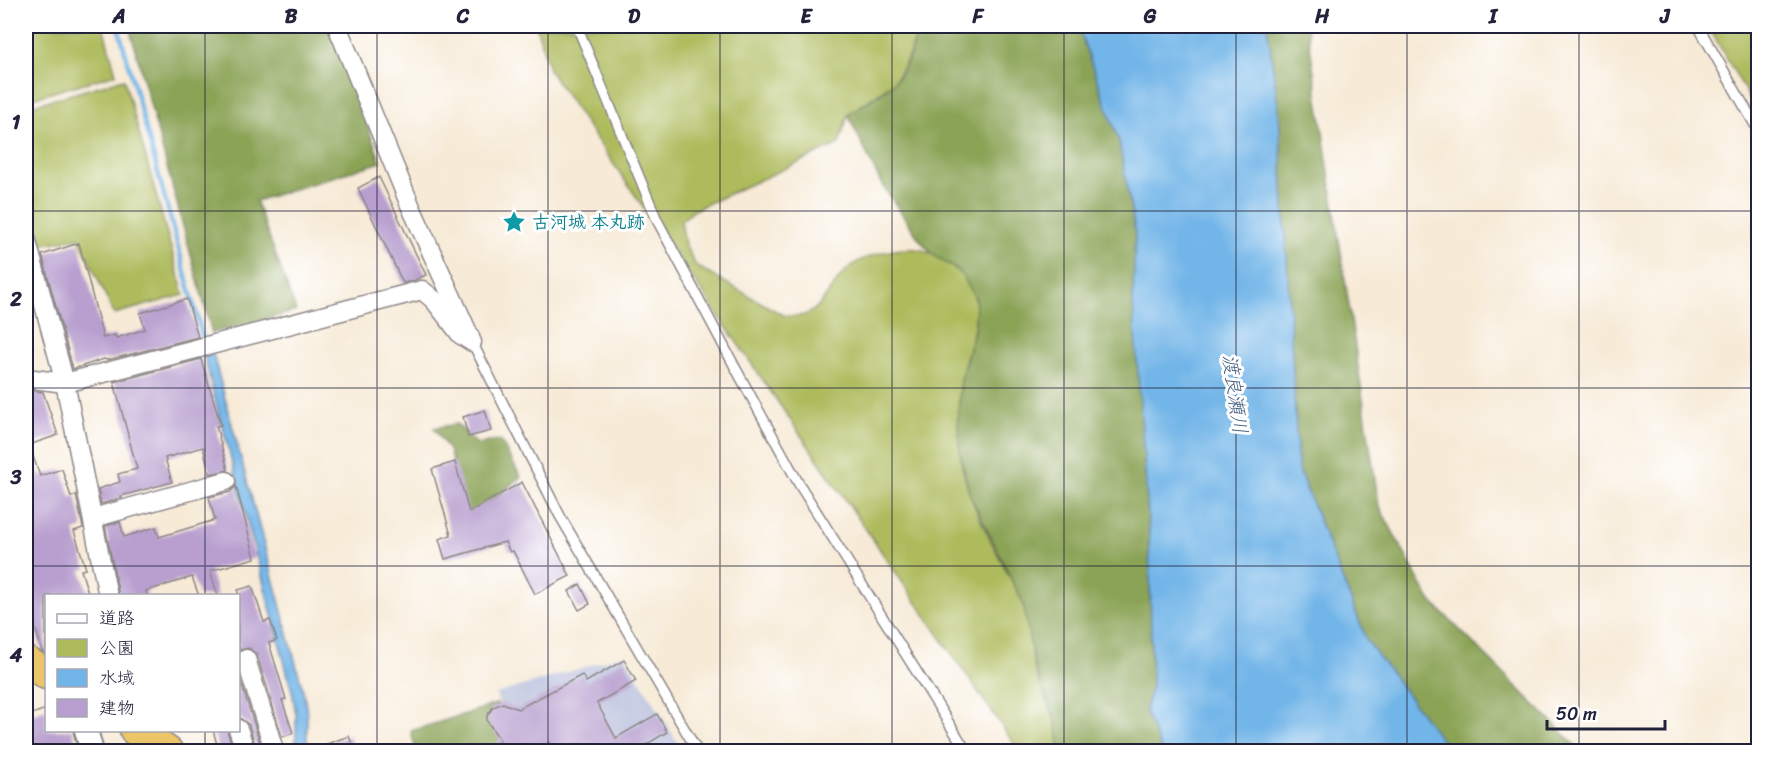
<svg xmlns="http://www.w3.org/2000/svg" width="1784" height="777" viewBox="0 0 1784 777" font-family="Sriracha,'Klee One',sans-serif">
<rect width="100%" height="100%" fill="#fff"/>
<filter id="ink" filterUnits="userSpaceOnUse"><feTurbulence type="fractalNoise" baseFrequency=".0167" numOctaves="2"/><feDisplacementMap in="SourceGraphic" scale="12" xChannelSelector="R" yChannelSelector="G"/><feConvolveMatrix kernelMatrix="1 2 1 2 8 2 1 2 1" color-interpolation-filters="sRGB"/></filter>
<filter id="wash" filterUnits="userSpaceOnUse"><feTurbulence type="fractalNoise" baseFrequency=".008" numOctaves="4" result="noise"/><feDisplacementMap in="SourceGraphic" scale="24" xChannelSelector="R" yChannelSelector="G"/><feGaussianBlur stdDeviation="1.35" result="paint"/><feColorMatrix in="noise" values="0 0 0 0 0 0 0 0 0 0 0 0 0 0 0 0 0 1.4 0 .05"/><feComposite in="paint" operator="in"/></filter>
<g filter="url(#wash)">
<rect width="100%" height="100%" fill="#f7ead6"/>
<polygon fill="#bdc3de" points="624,655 683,751 515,751 496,694"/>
<g fill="#aebb5d" stroke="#686e4c" stroke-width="1.5">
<polygon points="26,26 103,26 116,74 26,100"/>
<path d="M 536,26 L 917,26 L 916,38 L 905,63 L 894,82 L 848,115 L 839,144 L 696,209 L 681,221 L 685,244 L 696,266 L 783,315 C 823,324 826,285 851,266 C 866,255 897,247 916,249 C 928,250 939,258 949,265 C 997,297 968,337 961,380 C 958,403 957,429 960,452 C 964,496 989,536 1008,574 C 1013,583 1019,593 1023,602 C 1030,624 1029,648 1035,669 C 1040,687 1050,703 1055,720 C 1058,730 1059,741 1060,751 L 1019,751 L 550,72 Z"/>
<polygon points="1708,26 1758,26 1758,113"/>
<polygon points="124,79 184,295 114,314 79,238 26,247 26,107"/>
</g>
<g fill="#8aa354" stroke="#566248" stroke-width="1.5">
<polygon points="129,26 330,26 381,162 256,201 296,311 212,333"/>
<path d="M 917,26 L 1078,26 L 1119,141 L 1135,231 L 1133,302 L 1149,529 L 1152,685 L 1145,711 L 1162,751 L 1060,751 L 1056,721 L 1035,670 L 1023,603 L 970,495 L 960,454 L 958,420 L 961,379 L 975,328 L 976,299 L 960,272 L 933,255 L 919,239 L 881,183 L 848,115 C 860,106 885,92 894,82 C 907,68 916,44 917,26 Z"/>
<polygon points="1267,26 1307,26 1379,506 1429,599 1581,751 1458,751 1445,745 1367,641 1298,467 1279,113"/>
<polygon points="457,424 477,444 500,440 521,477 474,513 467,512 449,450 434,428"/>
<polygon points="497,704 517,751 416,751 411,731"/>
</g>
<g fill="#72b5e8" stroke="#4a6c92" stroke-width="1.5">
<polygon points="1078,26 1267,26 1279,113 1298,468 1367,641 1445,745 1458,751 1162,751 1145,711 1152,685 1149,529 1133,302 1135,231 1119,141"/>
<polygon points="212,350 303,690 307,711 307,751 296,751 296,715 292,691 204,356"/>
</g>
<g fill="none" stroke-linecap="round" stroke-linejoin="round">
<polyline stroke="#72b5e8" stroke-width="4.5" points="118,26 204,342"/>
</g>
<g id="blocks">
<g fill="#b89fcf">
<polygon points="379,177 426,275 415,280 403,283 358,188"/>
<polygon points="79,243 103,338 115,335 116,338 145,329 140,313 187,299 198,337 108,360 104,359 73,369 42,255"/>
<polygon points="201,359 221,425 216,426 228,470 210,474 203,447 165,458 172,482 121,496 122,498 101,504 98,489 120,482 118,474 137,469 114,382"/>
<polygon points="29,390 43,392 58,435 29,445 40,476 62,469 71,497 76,495 83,528 74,531 86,569 81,570 89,596 46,596 46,654 42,651 26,597 26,391"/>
<polygon points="485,410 491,431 468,437 463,417"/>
<polygon points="455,462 469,512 522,482 570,576 535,594 513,551 510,552 505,542 445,559 439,539 451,535 432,469"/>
<polygon points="236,486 255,558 210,571 218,596 199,596 192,577 146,591 147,596 119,596 105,526 120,522 124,537 156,527 159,537 215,520 209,497 230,492"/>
<polygon points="580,584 590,604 579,610 569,591"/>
<polygon points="252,586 264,622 270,620 277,640 269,643 286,699 282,700 293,733 282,737 257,655 249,648 240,650 238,644 238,590"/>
<polygon points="624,660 636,681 597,703 616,738 657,714 667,732 634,752 555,752 550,742 533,752 502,752 497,742 500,740 487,721 487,716 493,707 503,703 518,709 582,675 586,682"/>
<polygon points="238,673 261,746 256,748 249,725 240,718 238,712"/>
<polygon points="46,709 46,730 73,730 78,752 26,752 26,716"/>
<polygon points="213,730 227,730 234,752 219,752"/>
<polygon points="349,736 355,752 311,752 310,750"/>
</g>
</g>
</g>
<g filter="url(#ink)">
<use href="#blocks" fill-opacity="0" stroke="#8c8688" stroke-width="1.5"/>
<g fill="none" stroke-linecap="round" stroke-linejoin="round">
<g stroke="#8c8688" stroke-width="12">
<g id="service">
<polyline points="577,26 657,220 736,369 799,484 967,752"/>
<polyline points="1698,26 1758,130"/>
<polyline points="472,342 560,516 698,752"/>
</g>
</g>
<g stroke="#8c8688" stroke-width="21">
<g id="minor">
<polyline points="337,26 410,205 470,337"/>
<polyline points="26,238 65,383 108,596"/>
<polyline points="26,378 65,383 422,290 434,300 461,335 472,342"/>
<polyline points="93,518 226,481"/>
<polyline points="246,659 274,750 270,752"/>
<polyline points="238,729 246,752"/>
</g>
</g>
<g stroke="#8c8688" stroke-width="26">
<polyline id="tertiary" points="86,730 92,752"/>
</g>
<g stroke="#8c8688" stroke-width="33">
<g id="trunk">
<polyline points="26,661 46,674"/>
<polyline points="135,730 168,752"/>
</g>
</g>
<use href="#service" stroke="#fff" stroke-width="9"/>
<use href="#minor" stroke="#fff" stroke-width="18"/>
<use href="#tertiary" stroke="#fff" stroke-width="22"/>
<use href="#trunk" stroke="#edc569" stroke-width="30"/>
</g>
</g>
<path fill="none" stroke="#22223b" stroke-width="1.5" stroke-opacity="0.55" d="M 205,26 L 205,596M 377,26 L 377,752M 548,26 L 548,752M 720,26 L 720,752M 892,26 L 892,752M 1064,26 L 1064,752M 1236,26 L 1236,752M 1407,26 L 1407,752M 1579,26 L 1579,752M 26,211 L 1758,211M 26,388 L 1758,388M 26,566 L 1758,566M 205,730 L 205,752"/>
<defs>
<g id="sight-bare" transform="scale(1.8)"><path d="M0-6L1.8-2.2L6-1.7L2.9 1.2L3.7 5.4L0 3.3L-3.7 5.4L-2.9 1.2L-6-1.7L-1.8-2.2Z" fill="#0f9aa8" stroke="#fff" stroke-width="2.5" paint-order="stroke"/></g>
</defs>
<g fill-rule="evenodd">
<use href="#sight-bare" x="514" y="222"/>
</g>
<g text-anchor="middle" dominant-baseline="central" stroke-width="6" stroke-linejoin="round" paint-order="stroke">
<g font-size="18" font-weight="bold" fill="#0d838f" stroke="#fff" text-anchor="start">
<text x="532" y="222">古河城 本丸跡</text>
</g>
<g font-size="20" font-style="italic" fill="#425d80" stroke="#fff">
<text transform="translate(1235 394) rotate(82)">渡良瀬川</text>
</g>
</g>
<rect width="1784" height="777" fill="none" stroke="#fff" stroke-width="66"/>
<rect x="45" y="594" width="195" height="138" fill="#ffffff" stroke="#a7a7b1" stroke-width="1.5"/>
<rect x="57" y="614" width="30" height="9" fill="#ffffff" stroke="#a7a7b1" stroke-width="1.5"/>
<text x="99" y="624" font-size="18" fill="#22223b">道路</text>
<rect x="57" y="639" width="30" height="18" fill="#aebb5d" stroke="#a7a7b1" stroke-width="1.5"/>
<text x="99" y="654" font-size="18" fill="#22223b">公園</text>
<rect x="57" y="669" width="30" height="18" fill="#72b5e8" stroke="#a7a7b1" stroke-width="1.5"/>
<text x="99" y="684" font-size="18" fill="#22223b">水域</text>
<rect x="57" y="699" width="30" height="18" fill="#b89fcf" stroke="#a7a7b1" stroke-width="1.5"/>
<text x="99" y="714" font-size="18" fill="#22223b">建物</text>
<path d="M1547 720v9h118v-9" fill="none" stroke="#22223b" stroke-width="3"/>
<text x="1556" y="720" font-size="18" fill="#22223b" stroke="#ffffff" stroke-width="4.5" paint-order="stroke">50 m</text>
<rect x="33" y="33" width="1718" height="711" fill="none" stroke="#22223b" stroke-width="2"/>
<g font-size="20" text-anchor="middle" font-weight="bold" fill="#22223b">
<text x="119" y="23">A</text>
<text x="291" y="23">B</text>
<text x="463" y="23">C</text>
<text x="634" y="23">D</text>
<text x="806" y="23">E</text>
<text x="978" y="23">F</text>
<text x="1150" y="23">G</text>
<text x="1322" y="23">H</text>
<text x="1493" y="23">I</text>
<text x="1665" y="23">J</text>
<text x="16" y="129">1</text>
<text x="16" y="306">2</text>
<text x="16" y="484">3</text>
<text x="16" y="662">4</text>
</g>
</svg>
